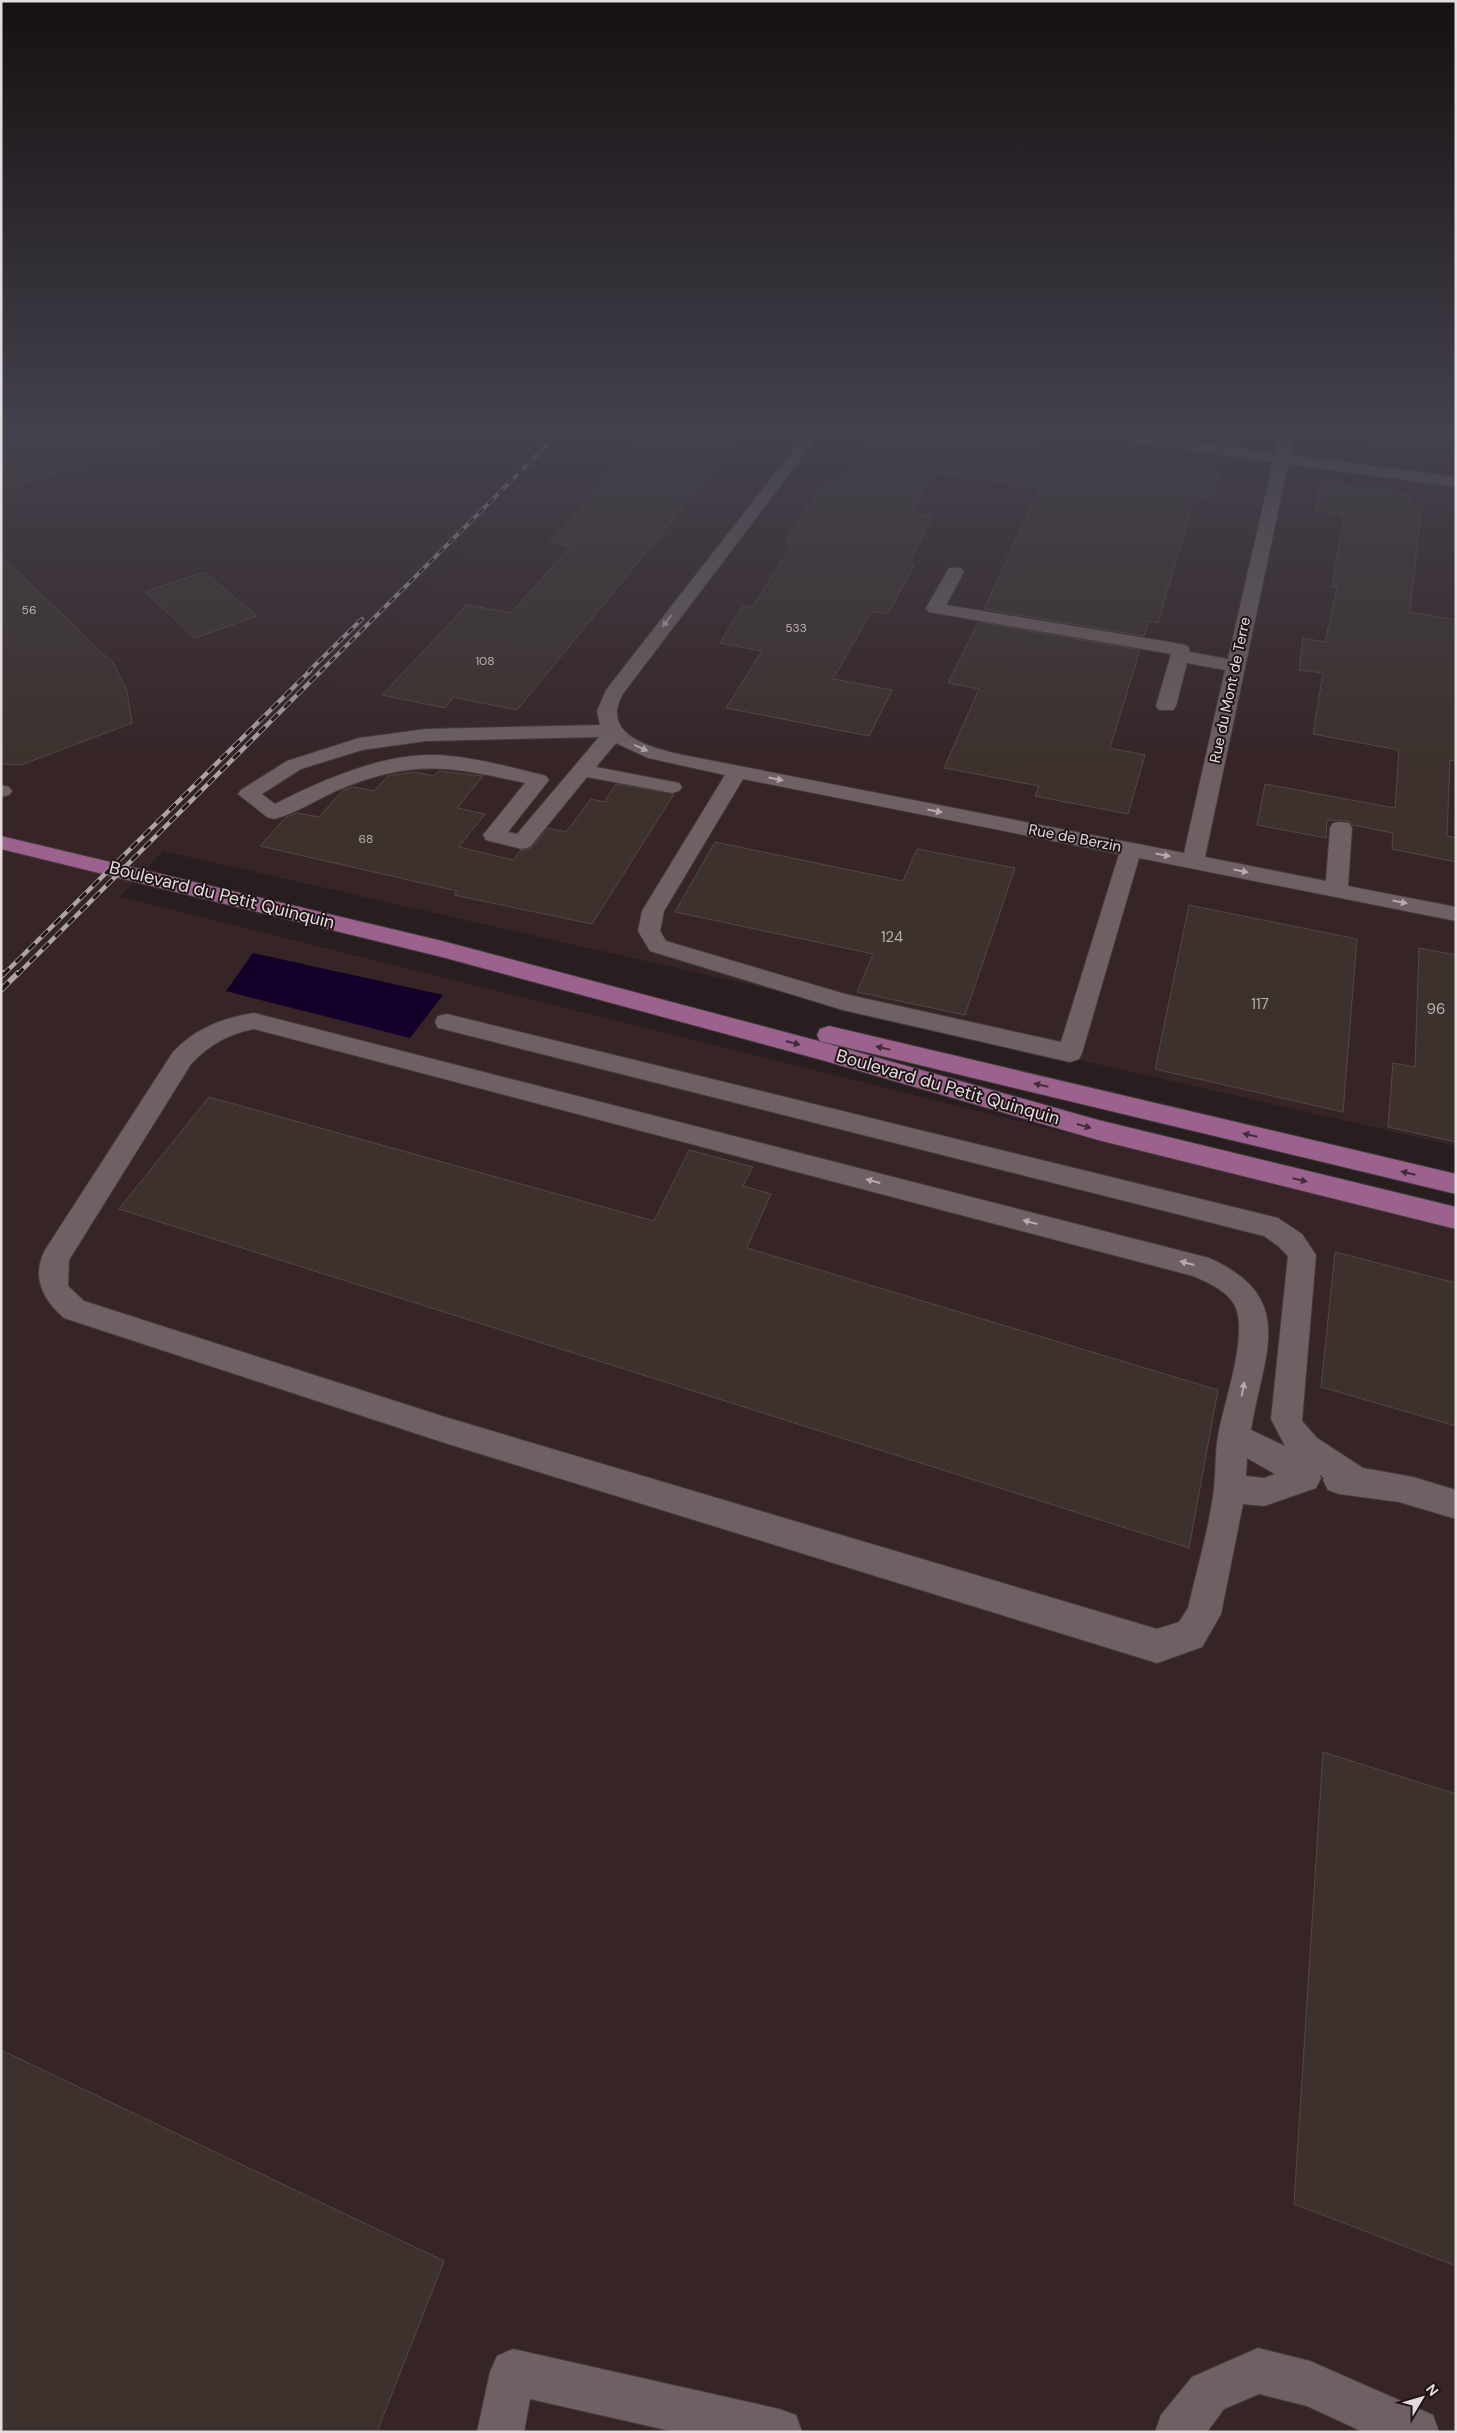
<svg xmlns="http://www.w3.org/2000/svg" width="1457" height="2433" viewBox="0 0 1457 2433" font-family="'DM Sans',sans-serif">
<rect width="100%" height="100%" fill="#291e1f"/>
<polygon fill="#362426" points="1,431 579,431 299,714 582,431 1456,431 1456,1146 163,851 120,897 1456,1230 1456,2432 1,2432"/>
<polygon fill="#12002a" points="253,953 443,995 410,1038 226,991"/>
<g fill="#3c312c" stroke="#544843">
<polygon points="1,431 182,431 182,437 1,489"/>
<polygon points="648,431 686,431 739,439 517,710 453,697 445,708 382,695 467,605 511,613 571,546 550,542 594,494 589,494"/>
<polygon points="876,431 960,431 958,435 1220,473 1212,501 1194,498 1158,623 1149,621 1144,636 984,609 1040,488 934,472 910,514 932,517 909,564 914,565 888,614 872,611 833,679 892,690 869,736 726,708 762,651 720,643 743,606 752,607 793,544 785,542 826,480 842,482"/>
<polygon points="1372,431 1456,431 1456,455 1371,445"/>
<polygon points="1321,482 1411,495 1409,507 1421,509 1410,612 1456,620 1456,761 1450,760 1447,836 1456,838 1456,862 1392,849 1393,833 1352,825 1349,821 1327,820 1326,838 1257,825 1265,784 1395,808 1399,750 1313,734 1323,673 1299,670 1303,638 1325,642 1337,588 1332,587 1344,515 1315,510"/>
<polygon points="1,556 114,664 127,691 132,723 21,765 1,764"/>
<polygon points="204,572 257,616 195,638 145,592"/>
<polygon points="978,622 1140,650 1110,748 1145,755 1128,814 1035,796 1039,786 944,768 979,689 948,683"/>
<polygon points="439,771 483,776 457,808 485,814 459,847 513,860 520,851 531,848 548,828 566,832 591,799 604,802 616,784 674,794 592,924 454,895 457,891 260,846 286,817 297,813 319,817 343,790 353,787 374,791 388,776 414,772 434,776"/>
<polygon points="715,842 903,881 917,849 1015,868 965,1015 857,992 873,954 675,912"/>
<polygon points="1189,905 1357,939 1343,1112 1155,1069"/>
<polygon points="1419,948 1456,955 1456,1142 1388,1127 1393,1063 1415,1067"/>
<polygon points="209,1097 654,1221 689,1150 753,1167 743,1186 771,1194 747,1248 1218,1390 1189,1548 119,1209"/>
<polygon points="1335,1252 1456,1283 1456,1426 1321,1387"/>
<polygon points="1323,1752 1456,1794 1456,2266 1294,2204"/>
<polygon points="1,2050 444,2261 377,2432 1,2432"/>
</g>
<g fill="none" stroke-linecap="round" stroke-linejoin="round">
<g stroke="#433b3c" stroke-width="2">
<g id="minor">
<path d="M 808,431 L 822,431 L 622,695 C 620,701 616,707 617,714 C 618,741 661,750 683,755 L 1184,853 L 1225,670 L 1187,663 L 1176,706 L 1173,710 L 1159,710 L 1156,706 L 1171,654 L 929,612 L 926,608 L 949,568 L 961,568 L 964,572 L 946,605 L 1181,644 L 1188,646 L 1190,652 L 1228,659 L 1273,462 L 1082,435 L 1077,434 L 1075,431 L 1112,431 L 1275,453 L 1280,431 L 1294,431 L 1289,455 L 1456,477 L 1456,487 L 1288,464 L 1205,857 L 1326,881 L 1330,828 L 1333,823 L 1341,822 L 1349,823 L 1352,828 L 1348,886 L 1456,907 L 1456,921 L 1139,858 L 1082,1053 L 1079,1059 L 1070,1062 L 843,1010 L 650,951 L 638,931 L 642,911 L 725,775 L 648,758 L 616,743 L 596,767 L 679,783 L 682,787 L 679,791 L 672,793 L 587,777 L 530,847 L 522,849 L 486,840 L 483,835 L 525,783 C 447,766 413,759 336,791 C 316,800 295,814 274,819 L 267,817 L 238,794 L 241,790 L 287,761 L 359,738 L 426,729 L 600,725 L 597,711 L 606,690 ZM 599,737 L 517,834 L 508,832 L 549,780 L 546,776 C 510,767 471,756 434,755 C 383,753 320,781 275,804 L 262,794 L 301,769 L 362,750 L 426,741 ZM 743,779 L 1119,854 L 1061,1042 L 845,994 L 666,941 L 660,931 L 664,911 Z"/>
<polygon points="1,785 9,787 12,791 9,795 1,797"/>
<path d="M 254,1013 L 1209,1258 C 1299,1298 1263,1354 1251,1430 L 1285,1446 L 1271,1419 L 1288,1256 L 1278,1246 L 1264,1236 L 447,1030 L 438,1028 L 435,1022 L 438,1016 L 447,1014 L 1278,1218 L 1302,1234 L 1316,1255 L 1302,1421 L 1317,1438 L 1363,1468 L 1413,1477 L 1456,1490 L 1456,1519 L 1399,1502 L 1339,1494 L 1328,1490 L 1323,1480 L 1324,1478 L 1319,1474 L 1321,1478 L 1316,1488 L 1264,1506 L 1243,1504 L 1221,1614 L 1202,1647 L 1157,1663 L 445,1443 L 64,1318 C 43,1300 31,1277 45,1250 L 173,1052 C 196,1028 222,1018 254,1013 ZM 254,1029 L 1193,1276 C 1207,1282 1228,1291 1235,1306 C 1249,1335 1223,1405 1218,1436 C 1215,1453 1216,1472 1214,1489 C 1209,1529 1197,1569 1188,1608 L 1179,1622 L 1157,1629 L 445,1417 L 84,1301 L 68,1286 L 69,1260 L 191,1064 C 209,1045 228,1034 254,1029 ZM 1247,1458 L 1275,1474 L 1264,1478 L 1246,1476 Z"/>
<polygon points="1258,2348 1310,2361 1433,2415 1439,2432 1363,2432 1307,2406 1259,2394 1224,2409 1207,2432 1155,2432 1161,2415 1192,2377"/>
<polygon points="513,2349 779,2409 796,2415 802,2432 675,2432 530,2399 524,2432 477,2432 490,2372 497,2356"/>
</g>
</g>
<g stroke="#433b3c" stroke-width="2">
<g id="major">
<polygon points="1,836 442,941 822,1042 1098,1120 1456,1207 1456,1229 1098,1140 822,1060 442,957 1,849"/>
<polygon points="829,1026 1456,1174 1456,1194 820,1041 817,1035 820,1029"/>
</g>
</g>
<use href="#minor" fill="#6f6163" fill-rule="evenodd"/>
<use href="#major" fill="#9a628c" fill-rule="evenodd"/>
<g stroke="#ada4a5" stroke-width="4">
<g id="rail-far2">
<polyline points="308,672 362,619"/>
<polyline points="320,672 561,431"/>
</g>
</g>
<g stroke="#ada4a5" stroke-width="4.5">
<g id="rail-far1">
<polyline points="3,975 310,671"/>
<polyline points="17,975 321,671"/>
</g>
</g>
<g stroke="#ada4a5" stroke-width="5.5">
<g id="rail">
<polyline points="1,976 4,973"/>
<polyline points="1,990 18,973"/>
</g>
</g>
<use href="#rail-far2" stroke="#1f1416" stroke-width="2.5" stroke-dasharray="7" stroke-linecap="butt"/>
<use href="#rail-far1" stroke="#1f1416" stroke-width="3" stroke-dasharray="9" stroke-linecap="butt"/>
<use href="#rail" stroke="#1f1416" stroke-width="4" stroke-dasharray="11" stroke-linecap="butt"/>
</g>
<defs><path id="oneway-solid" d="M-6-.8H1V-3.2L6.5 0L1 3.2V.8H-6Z" transform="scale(1.25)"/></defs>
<g fill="#b5aaac">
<use href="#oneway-solid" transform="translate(667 621) rotate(127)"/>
<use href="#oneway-solid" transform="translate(641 748) rotate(24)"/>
<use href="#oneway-solid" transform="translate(776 779) rotate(11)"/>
<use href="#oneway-solid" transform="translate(935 811) rotate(11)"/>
<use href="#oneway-solid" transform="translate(1163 855) rotate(11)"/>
<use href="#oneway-solid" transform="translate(1241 871) rotate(11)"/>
<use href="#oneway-solid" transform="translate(1400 902) rotate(11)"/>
<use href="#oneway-solid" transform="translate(873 1181) rotate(-165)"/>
<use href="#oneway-solid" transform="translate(1030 1222) rotate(-165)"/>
<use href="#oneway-solid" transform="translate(1187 1263) rotate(-165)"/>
<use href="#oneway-solid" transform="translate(1243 1389) rotate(-79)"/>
</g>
<g fill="#442b39">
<use href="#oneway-solid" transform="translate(793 1043) rotate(15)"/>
<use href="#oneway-solid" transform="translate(883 1048) rotate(-167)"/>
<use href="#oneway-solid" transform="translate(1041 1085) rotate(-167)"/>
<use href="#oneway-solid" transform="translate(1084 1126) rotate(16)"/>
<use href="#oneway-solid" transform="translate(1250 1135) rotate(-167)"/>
<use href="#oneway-solid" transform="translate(1408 1173) rotate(-167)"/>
<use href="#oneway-solid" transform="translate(1300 1180) rotate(13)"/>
</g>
<linearGradient id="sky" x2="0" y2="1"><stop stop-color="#171011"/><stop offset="0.56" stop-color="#43414d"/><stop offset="1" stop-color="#43414d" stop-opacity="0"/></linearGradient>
<rect width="1457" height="771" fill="url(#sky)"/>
<g text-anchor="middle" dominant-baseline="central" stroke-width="4" stroke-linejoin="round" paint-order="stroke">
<g font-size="12" fill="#b9b0b0">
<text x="29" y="610">56</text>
<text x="796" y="628">533</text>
<text x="485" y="661">108</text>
<text x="366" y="839">68</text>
</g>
<g font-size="15" fill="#e3dbdc" stroke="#1f1416">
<text transform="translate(1230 690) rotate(-78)">Rue du Mont de Terre</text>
<text transform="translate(1075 838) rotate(11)">Rue de Berzin</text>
</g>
<g font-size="15" fill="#b9b0b0">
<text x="892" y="937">124</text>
<text x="1260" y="1004">117</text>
<text x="1436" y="1009">96</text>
</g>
<g font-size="18" fill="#e3dbdc" stroke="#1f1416">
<text transform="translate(222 895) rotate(14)">Boulevard du Petit Quinquin</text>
<text transform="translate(948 1087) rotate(16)">Boulevard du Petit Quinquin</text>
</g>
</g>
<rect width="1457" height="2433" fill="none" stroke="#e3dbdc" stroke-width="5"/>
<g transform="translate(1422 2398) rotate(52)" stroke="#1f1416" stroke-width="4" paint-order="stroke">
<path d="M0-4L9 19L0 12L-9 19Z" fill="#e3dbdc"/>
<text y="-8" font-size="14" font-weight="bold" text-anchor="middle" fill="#e3dbdc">N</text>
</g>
</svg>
